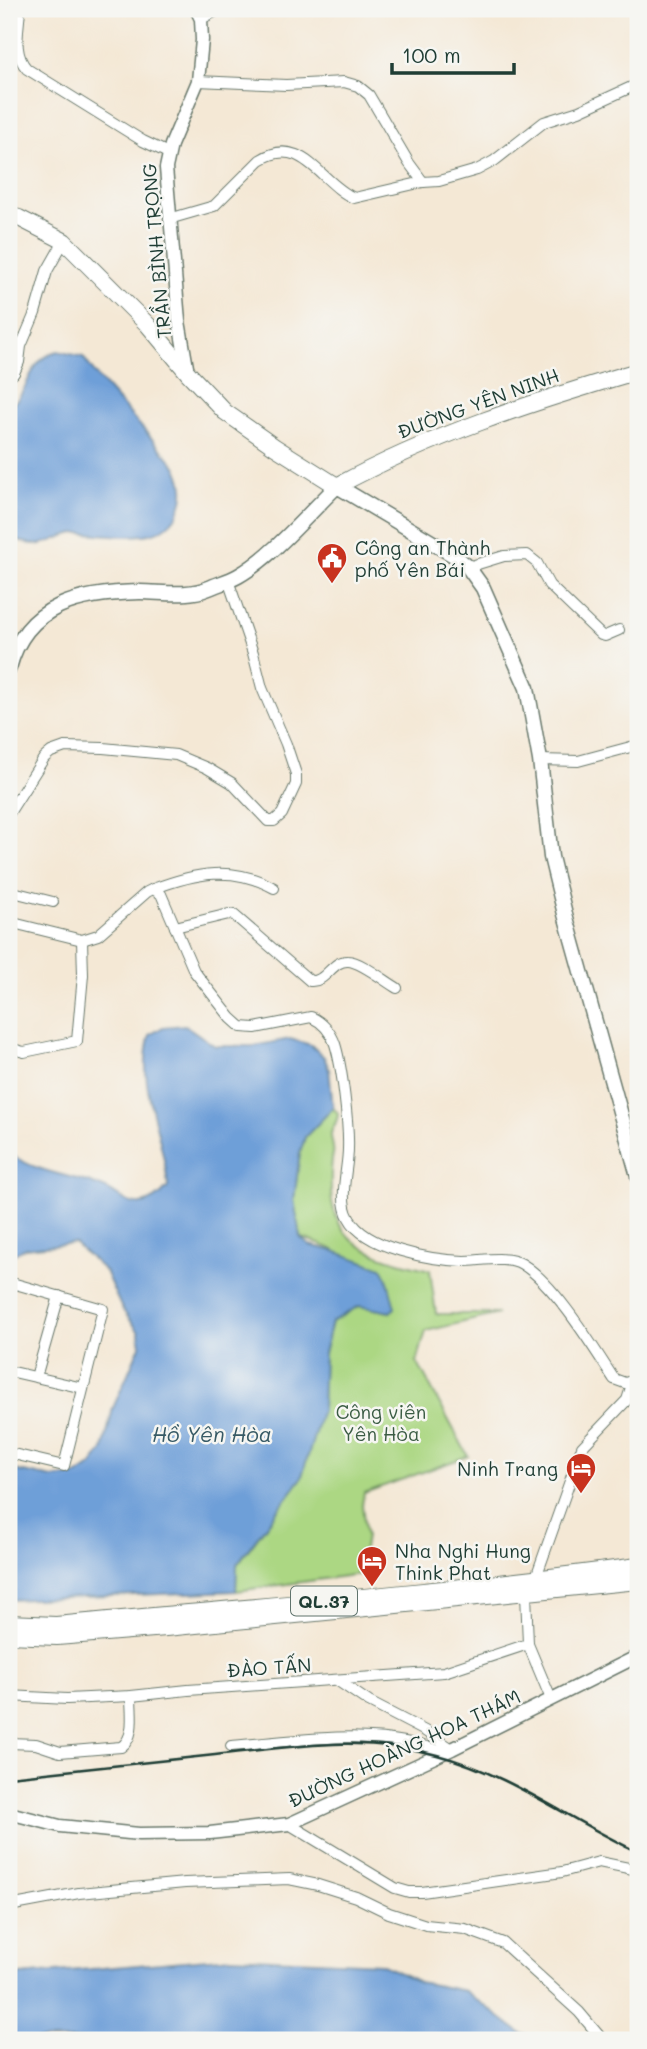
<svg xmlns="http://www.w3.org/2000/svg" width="647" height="2049" viewBox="0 0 647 2049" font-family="Mali,sans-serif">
<rect width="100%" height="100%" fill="#f6f6f2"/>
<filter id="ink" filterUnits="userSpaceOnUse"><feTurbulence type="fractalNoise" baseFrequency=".0143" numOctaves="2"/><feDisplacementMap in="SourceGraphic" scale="14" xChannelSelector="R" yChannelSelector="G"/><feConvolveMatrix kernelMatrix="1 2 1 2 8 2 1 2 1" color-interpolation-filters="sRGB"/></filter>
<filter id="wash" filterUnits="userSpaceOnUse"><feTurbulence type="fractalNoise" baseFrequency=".00686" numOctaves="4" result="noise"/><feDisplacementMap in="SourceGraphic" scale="28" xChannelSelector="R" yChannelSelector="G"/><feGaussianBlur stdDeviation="1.57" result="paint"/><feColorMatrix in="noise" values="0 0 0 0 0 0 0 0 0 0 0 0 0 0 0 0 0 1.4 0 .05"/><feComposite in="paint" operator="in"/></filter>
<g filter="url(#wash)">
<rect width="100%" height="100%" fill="#f4e8d5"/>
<path fill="#acd783" stroke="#668a5c" stroke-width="2" d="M 333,1108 L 338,1113 C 338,1122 333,1126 331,1133 C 330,1140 335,1148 333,1154 C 330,1167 331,1178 331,1192 C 334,1250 383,1258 430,1270 L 436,1314 L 498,1314 L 426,1331 L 417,1362 L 468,1456 L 364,1493 L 362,1505 L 366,1536 L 360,1574 L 236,1591 L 237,1565 L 301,1479 L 322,1409 L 324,1353 L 332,1322 L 359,1306 L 389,1312 L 333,1249 L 300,1237 L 294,1200 L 300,1153 L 305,1137 Z"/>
<g fill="#6e9fd8" stroke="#466e86" stroke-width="2">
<path d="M 58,351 L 83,357 L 99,379 L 176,466 C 183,480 186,493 180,508 C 164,550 110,532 77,533 C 64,534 53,542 41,544 C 30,545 18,541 9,537 L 9,407 C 32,391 25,361 58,351 Z"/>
<path d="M 185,1025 L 215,1046 L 254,1046 L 290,1039 L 311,1045 L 324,1057 L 329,1069 L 333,1108 L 305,1137 L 300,1153 L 294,1200 L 300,1237 L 309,1245 L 334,1251 L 382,1268 L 387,1277 L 395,1308 L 390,1312 L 359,1306 L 332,1322 L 324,1353 L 322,1409 L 301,1479 L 237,1564 L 236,1591 L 9,1600 L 9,1469 L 53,1478 L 78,1475 L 91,1466 L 103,1450 L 113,1408 L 140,1346 L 139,1332 L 122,1309 L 105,1271 L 74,1243 L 25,1248 L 9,1257 L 9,1153 C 39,1175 74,1174 106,1189 C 117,1194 129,1206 141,1204 C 152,1203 162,1194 168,1187 C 165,1137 135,1084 150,1035 L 163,1027 Z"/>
<polygon points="232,1957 381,1964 419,1982 465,1991 522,2034 567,2040 9,2040 9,1976"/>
</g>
</g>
<g filter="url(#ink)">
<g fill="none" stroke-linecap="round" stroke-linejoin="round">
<g stroke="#6a796c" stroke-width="12">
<g id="minor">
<path d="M 20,9 C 19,29 12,53 27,69 L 143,141 L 168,153"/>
<polyline points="201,19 220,9"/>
<polyline points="198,81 286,85 344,82 358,86 369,95 409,163 423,182"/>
<path d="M 169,219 L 214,206 L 260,160 C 302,133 322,185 354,198 L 423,182 L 439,181 L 477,170 L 494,161 L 544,122 L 579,111 L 638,84"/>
<polyline points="9,377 14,373 19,362 21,346 35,313 47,271 64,241"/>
<polyline points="468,567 504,556 527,555 537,563 549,585 601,635 605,636 619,630"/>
<polyline points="540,760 578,761 638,745"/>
<polyline points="9,813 44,758 51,752 65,747 103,748 176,755 207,768 232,783 268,821 274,821 282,814 296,784 296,774 286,744 262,688 253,653 228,580"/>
<path d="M 153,889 C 195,873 233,865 274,888"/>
<polyline points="9,891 53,902"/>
<path d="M 9,922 L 82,940 L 98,935 L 147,892 L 153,889 L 161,894 L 194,971 L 231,1018 L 241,1027 L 255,1028 L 311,1017 C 322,1022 331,1032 335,1044 C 342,1066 349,1125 348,1149 C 348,1169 338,1199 349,1218 C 365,1249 432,1260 464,1261 C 481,1261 507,1255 522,1264 C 555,1284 593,1347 614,1379 L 625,1383 L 638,1379"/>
<path d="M 175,927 L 229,914 L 234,915 L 310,981 C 326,983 332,960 348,961 C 360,961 385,981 397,988"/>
<polyline points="9,1048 24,1052 77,1041 83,975 82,940"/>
<polyline points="9,1293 12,1283 103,1309 64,1466 9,1453"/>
<polyline points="9,1371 83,1388"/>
<polyline points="36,1377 59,1296"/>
<polyline points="535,1580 582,1447 627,1400 633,1381"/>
<polyline points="526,1593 528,1644 551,1699"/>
<polyline points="338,1681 369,1702 425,1731 452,1749"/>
<polyline points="9,1696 67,1699 131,1696 188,1690 444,1672 528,1644"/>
<path d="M 9,1743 L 36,1744 L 60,1752 L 121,1747 C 136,1737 131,1713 131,1696"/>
<path d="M 231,1746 C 300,1741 378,1726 444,1753"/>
<polyline points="289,1824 395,1888 409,1892 422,1892 562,1872 599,1862 638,1870"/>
<polyline points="9,1906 79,1893 185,1883 289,1879 318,1885 356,1897 389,1913 426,1925 465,1929 503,1943 579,2012 601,2038 607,2040"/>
<polyline points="635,2040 638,2036"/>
</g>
</g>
<g stroke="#6a796c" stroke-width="15">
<g id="tertiary">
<polyline points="188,373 179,321 166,168 171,145 198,81 202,40 201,19 196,9"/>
<polyline points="9,1813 60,1826 139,1834 210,1833 289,1824 452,1749 638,1656"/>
</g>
</g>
<g stroke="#6a796c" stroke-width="17">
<path id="secondary" d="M 9,668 C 26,603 82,593 140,592 C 162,592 188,597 209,588 C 218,584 229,581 238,576 C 273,556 308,514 337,486 L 455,556 L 468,567 L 483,588 L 527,688 L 540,760 L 551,857 L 565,914 L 638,1176"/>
</g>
<g stroke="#6a796c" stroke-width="18">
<g id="primary">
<path d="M 9,215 L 19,218 L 64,241 L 148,325 L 188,373 L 225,412 L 275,447 L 337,486 C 431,435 535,401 638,371"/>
<path d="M 9,1623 L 56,1625 C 250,1607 445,1592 638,1566"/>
<polyline points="9,1635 57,1637 166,1628 638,1581"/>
</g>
</g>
<use href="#minor" stroke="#fff" stroke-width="10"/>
<use href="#tertiary" stroke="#fff" stroke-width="12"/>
<use href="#secondary" stroke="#fff" stroke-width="14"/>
<use href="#primary" stroke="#fff" stroke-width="16"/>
<path stroke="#1f3d34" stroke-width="2.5" d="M 9,1777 C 78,1769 147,1762 215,1755 C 291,1747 363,1734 437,1755 C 510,1774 571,1821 638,1852"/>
</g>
</g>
<defs>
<g id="civic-pin" transform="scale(1.575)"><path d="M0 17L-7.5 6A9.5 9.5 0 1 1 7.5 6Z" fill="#c8321e" stroke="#f6f6f2"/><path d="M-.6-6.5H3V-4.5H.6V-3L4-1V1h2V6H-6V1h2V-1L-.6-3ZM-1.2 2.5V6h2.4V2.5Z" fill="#fff"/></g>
<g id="hotel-pin" transform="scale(1.575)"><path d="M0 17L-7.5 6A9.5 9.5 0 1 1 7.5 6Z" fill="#c8321e" stroke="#f6f6f2"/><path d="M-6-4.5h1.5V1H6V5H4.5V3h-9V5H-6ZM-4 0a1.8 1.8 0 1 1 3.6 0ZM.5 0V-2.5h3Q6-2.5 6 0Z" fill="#fff"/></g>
</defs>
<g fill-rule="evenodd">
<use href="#civic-pin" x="332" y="558"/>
<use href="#hotel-pin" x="581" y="1468"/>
<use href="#hotel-pin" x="372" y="1561"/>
</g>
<g text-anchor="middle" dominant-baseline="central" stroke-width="5" stroke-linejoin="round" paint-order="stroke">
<rect fill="#f6f6f2" stroke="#60746d" stroke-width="2" x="291" y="1586.5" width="66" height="29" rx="5"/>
<g font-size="18" font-weight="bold" fill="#1f3d34">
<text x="324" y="1601">QL.37</text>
</g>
<g font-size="19" fill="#1f3d34" stroke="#f6f6f2">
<text transform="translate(156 251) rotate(-95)">TRẦN BÌNH TRỌNG</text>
<text transform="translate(478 403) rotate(-20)">ĐƯỜNG YÊN NINH</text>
<text transform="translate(269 1667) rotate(-4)">ĐÀO TẤN</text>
<text transform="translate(404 1748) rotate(-25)">ĐƯỜNG HOÀNG HOA THÁM</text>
</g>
<g font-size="19" fill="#1f3d34" stroke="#f6f6f2" text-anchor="start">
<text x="355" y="547">Công an Thành<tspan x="355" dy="22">phố Yên Bái</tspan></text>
<text x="558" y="1468" text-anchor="end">Ninh Trang</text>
<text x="395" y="1550">Nha Nghi Hung<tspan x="395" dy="22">Think Phat</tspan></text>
</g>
<g font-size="19" fill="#3b5c44" stroke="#f6f6f2">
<text x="381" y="1411">Công viên<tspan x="381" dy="22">Yên Hòa</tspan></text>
</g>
<g font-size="21" font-style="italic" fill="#375a65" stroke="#f6f6f2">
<text x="212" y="1433">Hồ Yên Hòa</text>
</g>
</g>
<rect width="647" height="2049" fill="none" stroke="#f6f6f2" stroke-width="35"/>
<path d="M392 63v10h122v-10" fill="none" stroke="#1f3d34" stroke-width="3.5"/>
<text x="402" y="63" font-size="21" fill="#1f3d34" stroke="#f6f6f2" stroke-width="5" paint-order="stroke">100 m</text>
</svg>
